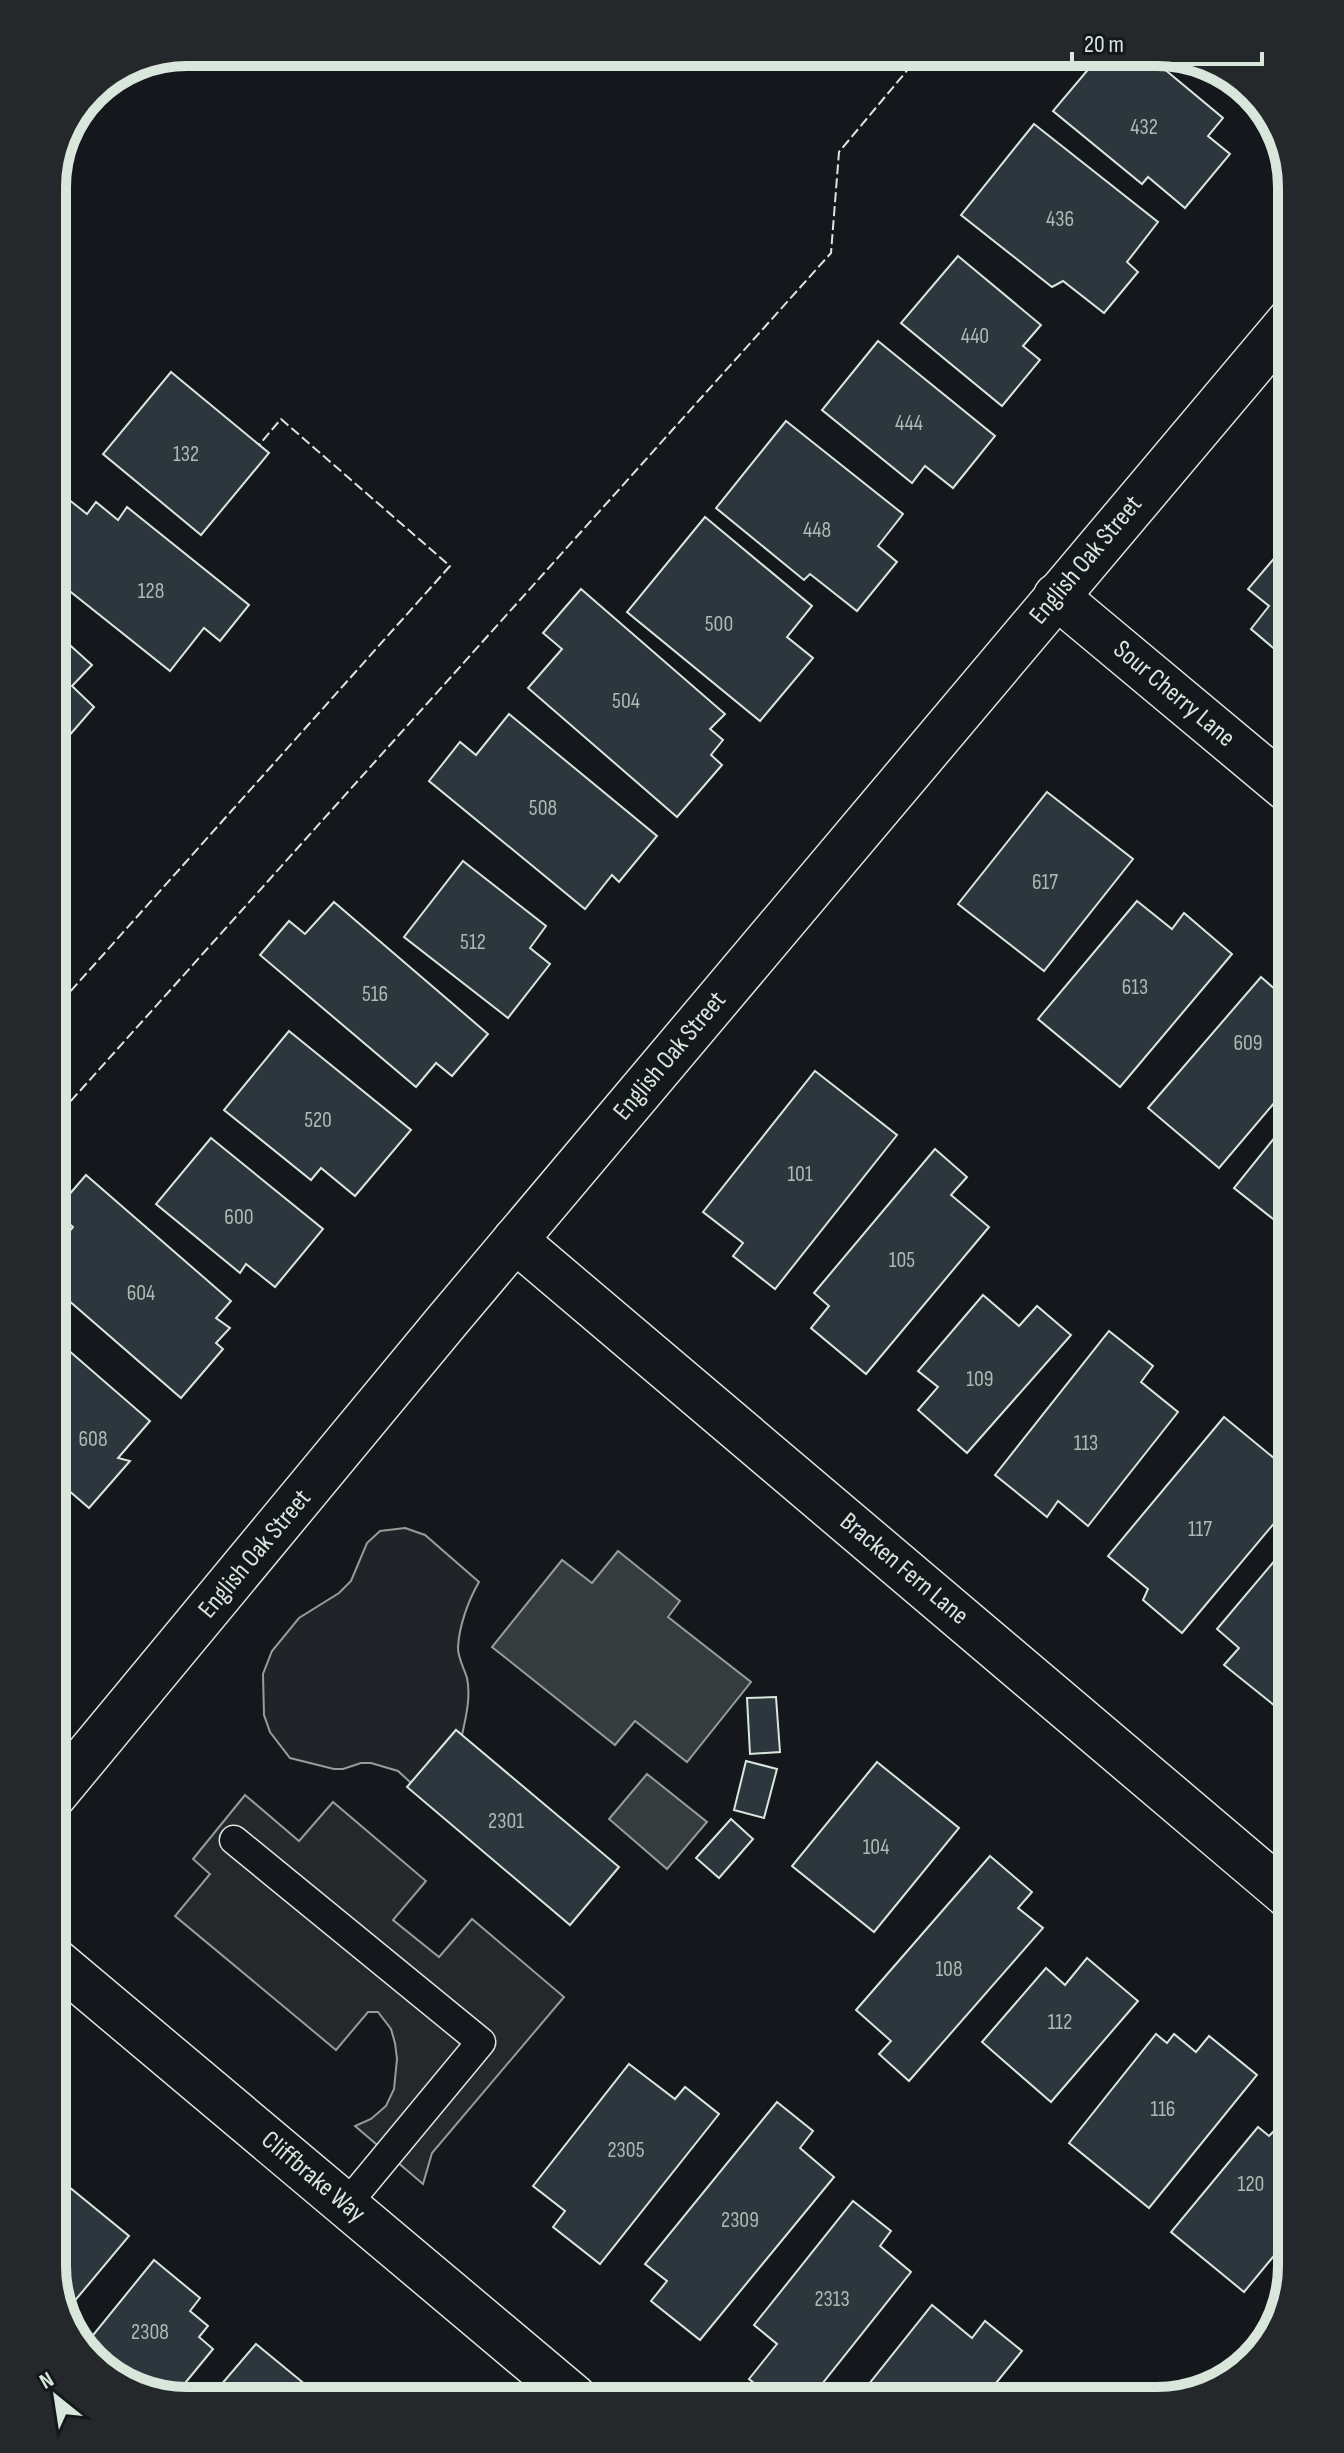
<svg xmlns="http://www.w3.org/2000/svg" width="1344" height="2453" viewBox="0 0 1344 2453" font-family="'Sofia Sans Condensed',sans-serif">
<rect width="100%" height="100%" fill="#14181c"/>
<path fill="#202428" stroke="#939e99" stroke-width="2" d="M 405,1528 L 425,1535 L 479,1582 C 468,1601 459,1626 458,1648 C 458,1658 464,1668 467,1678 C 471,1696 466,1717 462,1735 L 456,1730 L 411,1783 L 398,1771 L 371,1763 L 361,1763 L 343,1769 L 334,1769 L 290,1758 L 270,1732 L 264,1715 L 263,1674 L 272,1651 L 299,1618 L 339,1593 L 351,1581 L 367,1543 L 380,1531 Z"/>
<polygon fill="#24282b" stroke="#939e99" stroke-width="2" points="245,1795 299,1841 333,1802 426,1881 393,1920 439,1957 472,1919 564,1997 432,2153 423,2184 355,2126 371,2119 386,2106 394,2089 397,2059 395,2043 391,2029 378,2012 368,2012 336,2050 175,1916 210,1874 193,1859"/>
<g fill="#363b3e" stroke="#939e99" stroke-width="2">
<polygon points="618,1551 680,1601 668,1617 751,1682 687,1762 635,1721 615,1745 492,1647 562,1560 592,1583"/>
<polygon points="647,1774 707,1822 667,1869 609,1819"/>
</g>
<g fill="#2c363c" stroke="#d8e6dc" stroke-width="2">
<polygon points="1102,53 1145,53 1223,118 1208,136 1230,154 1185,208 1148,177 1142,184 1053,111"/>
<polygon points="1034,124 1158,222 1127,262 1138,272 1104,313 1063,281 1052,287 961,215"/>
<polygon points="958,256 1041,325 1023,346 1040,360 1002,406 901,323"/>
<polygon points="878,341 995,436 953,488 925,466 912,483 822,410"/>
<polygon points="171,372 269,453 201,535 103,454"/>
<polygon points="786,421 903,514 878,546 897,562 857,611 810,574 804,580 716,508"/>
<polygon points="68,499 87,514 96,502 118,520 127,507 249,605 220,641 204,628 170,671 52,577 52,518"/>
<polygon points="705,517 812,606 787,637 813,658 760,721 627,612"/>
<polygon points="1289,541 1292,544 1292,664 1251,629 1269,606 1248,589"/>
<polygon points="581,589 725,714 710,729 723,740 711,755 722,765 677,817 528,688 562,649 543,633"/>
<polygon points="52,629 92,665 72,686 94,707 61,745 52,737"/>
<polygon points="509,714 657,836 619,882 612,875 585,909 429,781 460,742 476,755"/>
<polygon points="1047,792 1133,859 1044,971 958,904"/>
<polygon points="463,861 546,926 530,948 550,964 508,1018 404,937"/>
<polygon points="1137,901 1172,929 1184,913 1232,954 1120,1087 1038,1019"/>
<polygon points="334,902 488,1034 452,1076 436,1063 416,1087 260,955 289,921 305,934"/>
<polygon points="1261,977 1292,1004 1292,1082 1219,1168 1148,1108"/>
<polygon points="289,1031 411,1130 355,1196 321,1168 311,1180 224,1110"/>
<polygon points="815,1071 897,1135 775,1289 733,1256 743,1243 703,1212"/>
<polygon points="1292,1116 1292,1234 1234,1188"/>
<polygon points="211,1138 323,1229 275,1287 246,1264 240,1273 156,1204"/>
<polygon points="935,1149 967,1177 951,1195 989,1227 866,1374 811,1328 829,1306 814,1293"/>
<polygon points="86,1175 231,1301 216,1318 230,1328 216,1343 223,1349 181,1398 52,1286 52,1252 73,1227 55,1211"/>
<polygon points="983,1295 1019,1326 1037,1306 1071,1335 967,1453 918,1410 938,1387 918,1371"/>
<polygon points="1109,1331 1153,1366 1141,1382 1178,1412 1088,1526 1058,1501 1047,1517 995,1475"/>
<polygon points="52,1336 150,1421 118,1458 130,1461 89,1508 52,1476"/>
<polygon points="1224,1417 1292,1473 1292,1502 1182,1633 1143,1600 1148,1589 1108,1556"/>
<polygon points="1292,1540 1292,1705 1285,1714 1224,1665 1239,1648 1217,1629"/>
<polygon points="776,1697 780,1752 750,1754 747,1698"/>
<polygon points="456,1730 619,1867 570,1925 407,1787"/>
<polygon points="746,1761 777,1769 764,1818 734,1810"/>
<polygon points="877,1762 959,1828 874,1932 792,1866"/>
<polygon points="731,1819 753,1839 719,1878 696,1858"/>
<polygon points="990,1856 1032,1892 1018,1908 1043,1928 909,2081 879,2054 891,2041 856,2010"/>
<polygon points="1087,1958 1138,2001 1051,2102 982,2042 1046,1968 1065,1985"/>
<polygon points="1156,2034 1167,2043 1174,2034 1196,2052 1209,2036 1257,2075 1149,2208 1069,2143"/>
<polygon points="629,2064 675,2099 685,2087 719,2114 600,2264 553,2227 565,2211 533,2186"/>
<polygon points="777,2102 813,2131 800,2148 834,2177 700,2340 651,2301 667,2281 645,2264"/>
<polygon points="1279,2126 1292,2136 1292,2234 1244,2292 1171,2232 1258,2127 1269,2136"/>
<polygon points="52,2173 129,2236 62,2316 52,2266"/>
<polygon points="853,2201 891,2231 880,2246 911,2272 814,2394 769,2395 749,2379 777,2344 754,2325"/>
<polygon points="154,2260 200,2298 190,2311 208,2326 199,2337 213,2349 172,2399 112,2378 85,2345"/>
<polygon points="932,2305 972,2338 985,2321 1022,2351 988,2393 861,2394"/>
<polygon points="1277,2316 1269,2341 1266,2344 1259,2337"/>
<polygon points="256,2344 323,2399 208,2400"/>
</g>
<g fill="none" stroke-linecap="round" stroke-linejoin="round">
<g stroke="#d8e6dc" stroke-width="31">
<polyline id="service" points="234,1840 481,2042 346,2205"/>
</g>
<g stroke="#d8e6dc" stroke-width="47">
<g id="minor">
<polyline points="1056,596 1292,793"/>
<polyline points="515,1240 1292,1899"/>
<polyline points="52,1798 447,1321 1292,318"/>
<polyline points="52,1958 574,2397"/>
</g>
</g>
<use href="#service" stroke="#14181c" stroke-width="28"/>
<use href="#minor" stroke="#14181c" stroke-width="44"/>
<g stroke="#d8e6dc" stroke-width="2" stroke-dasharray="10 4" stroke-linecap="butt">
<polyline points="52,1012 450,566 281,419 259,445"/>
<polyline points="52,1122 831,253 839,152 920,55"/>
<polyline points="63,2315 86,2335"/>
</g>
</g>
<g text-anchor="middle" dominant-baseline="central" stroke-width="6" stroke-linejoin="round" paint-order="stroke">
<g font-size="22" fill="#adbab4">
<text x="1144" y="127">432</text>
<text x="1060" y="219">436</text>
<text x="975" y="336">440</text>
<text x="909" y="423">444</text>
<text x="186" y="454">132</text>
<text x="817" y="530">448</text>
<text x="151" y="591">128</text>
<text x="719" y="624">500</text>
<text x="626" y="701">504</text>
<text x="543" y="808">508</text>
<text x="1045" y="882">617</text>
<text x="473" y="942">512</text>
<text x="1135" y="987">613</text>
<text x="375" y="994">516</text>
<text x="1248" y="1043">609</text>
<text x="318" y="1120">520</text>
<text x="800" y="1174">101</text>
<text x="239" y="1217">600</text>
<text x="902" y="1260">105</text>
<text x="141" y="1293">604</text>
<text x="980" y="1379">109</text>
<text x="93" y="1439">608</text>
<text x="1086" y="1443">113</text>
<text x="1200" y="1529">117</text>
<text x="506" y="1821">2301</text>
<text x="876" y="1847">104</text>
<text x="949" y="1969">108</text>
<text x="1060" y="2022">112</text>
<text x="1163" y="2109">116</text>
<text x="626" y="2150">2305</text>
<text x="1251" y="2184">120</text>
<text x="740" y="2220">2309</text>
<text x="832" y="2299">2313</text>
<text x="150" y="2332">2308</text>
</g>
<g font-size="26" fill="#d8e6dc" stroke="#14181c">
<text transform="translate(1086 560) rotate(-50)">English Oak Street</text>
<text transform="translate(1174 694) rotate(40)">Sour Cherry Lane</text>
<text transform="translate(670 1056) rotate(-50)">English Oak Street</text>
<text transform="translate(255 1554) rotate(-50)">English Oak Street</text>
<text transform="translate(904 1569) rotate(40)">Bracken Fern Lane</text>
<text transform="translate(313 2177) rotate(40)">Cliffbrake Way</text>
</g>
</g>
<path d="M0 0H1344V2453H0ZM187 66H1157A121 121 0 0 1 1278 187V2266A121 121 0 0 1 1157 2387H187A121 121 0 0 1 66 2266V187A121 121 0 0 1 187 66Z" fill="#24282b" fill-rule="evenodd"/>
<path fill="none" stroke="#d8e6dc" stroke-width="10" d="M187 66H1157A121 121 0 0 1 1278 187V2266A121 121 0 0 1 1157 2387H187A121 121 0 0 1 66 2266V187A121 121 0 0 1 187 66Z"/>
<g transform="translate(56 2397) rotate(330)" stroke="#14181c" stroke-width="6" paint-order="stroke">
<path d="M0-6L14 30L0 20L-14 30Z" fill="#d8e6dc"/>
<text y="-12" font-size="22" font-weight="bold" text-anchor="middle" fill="#d8e6dc">N</text>
</g>
<path d="M1072 52v12h190v-12" fill="none" stroke="#d8e6dc" stroke-width="4"/>
<text x="1084" y="52" font-size="24" fill="#d8e6dc" stroke="#14181c" stroke-width="6" paint-order="stroke">20 m</text>
</svg>
